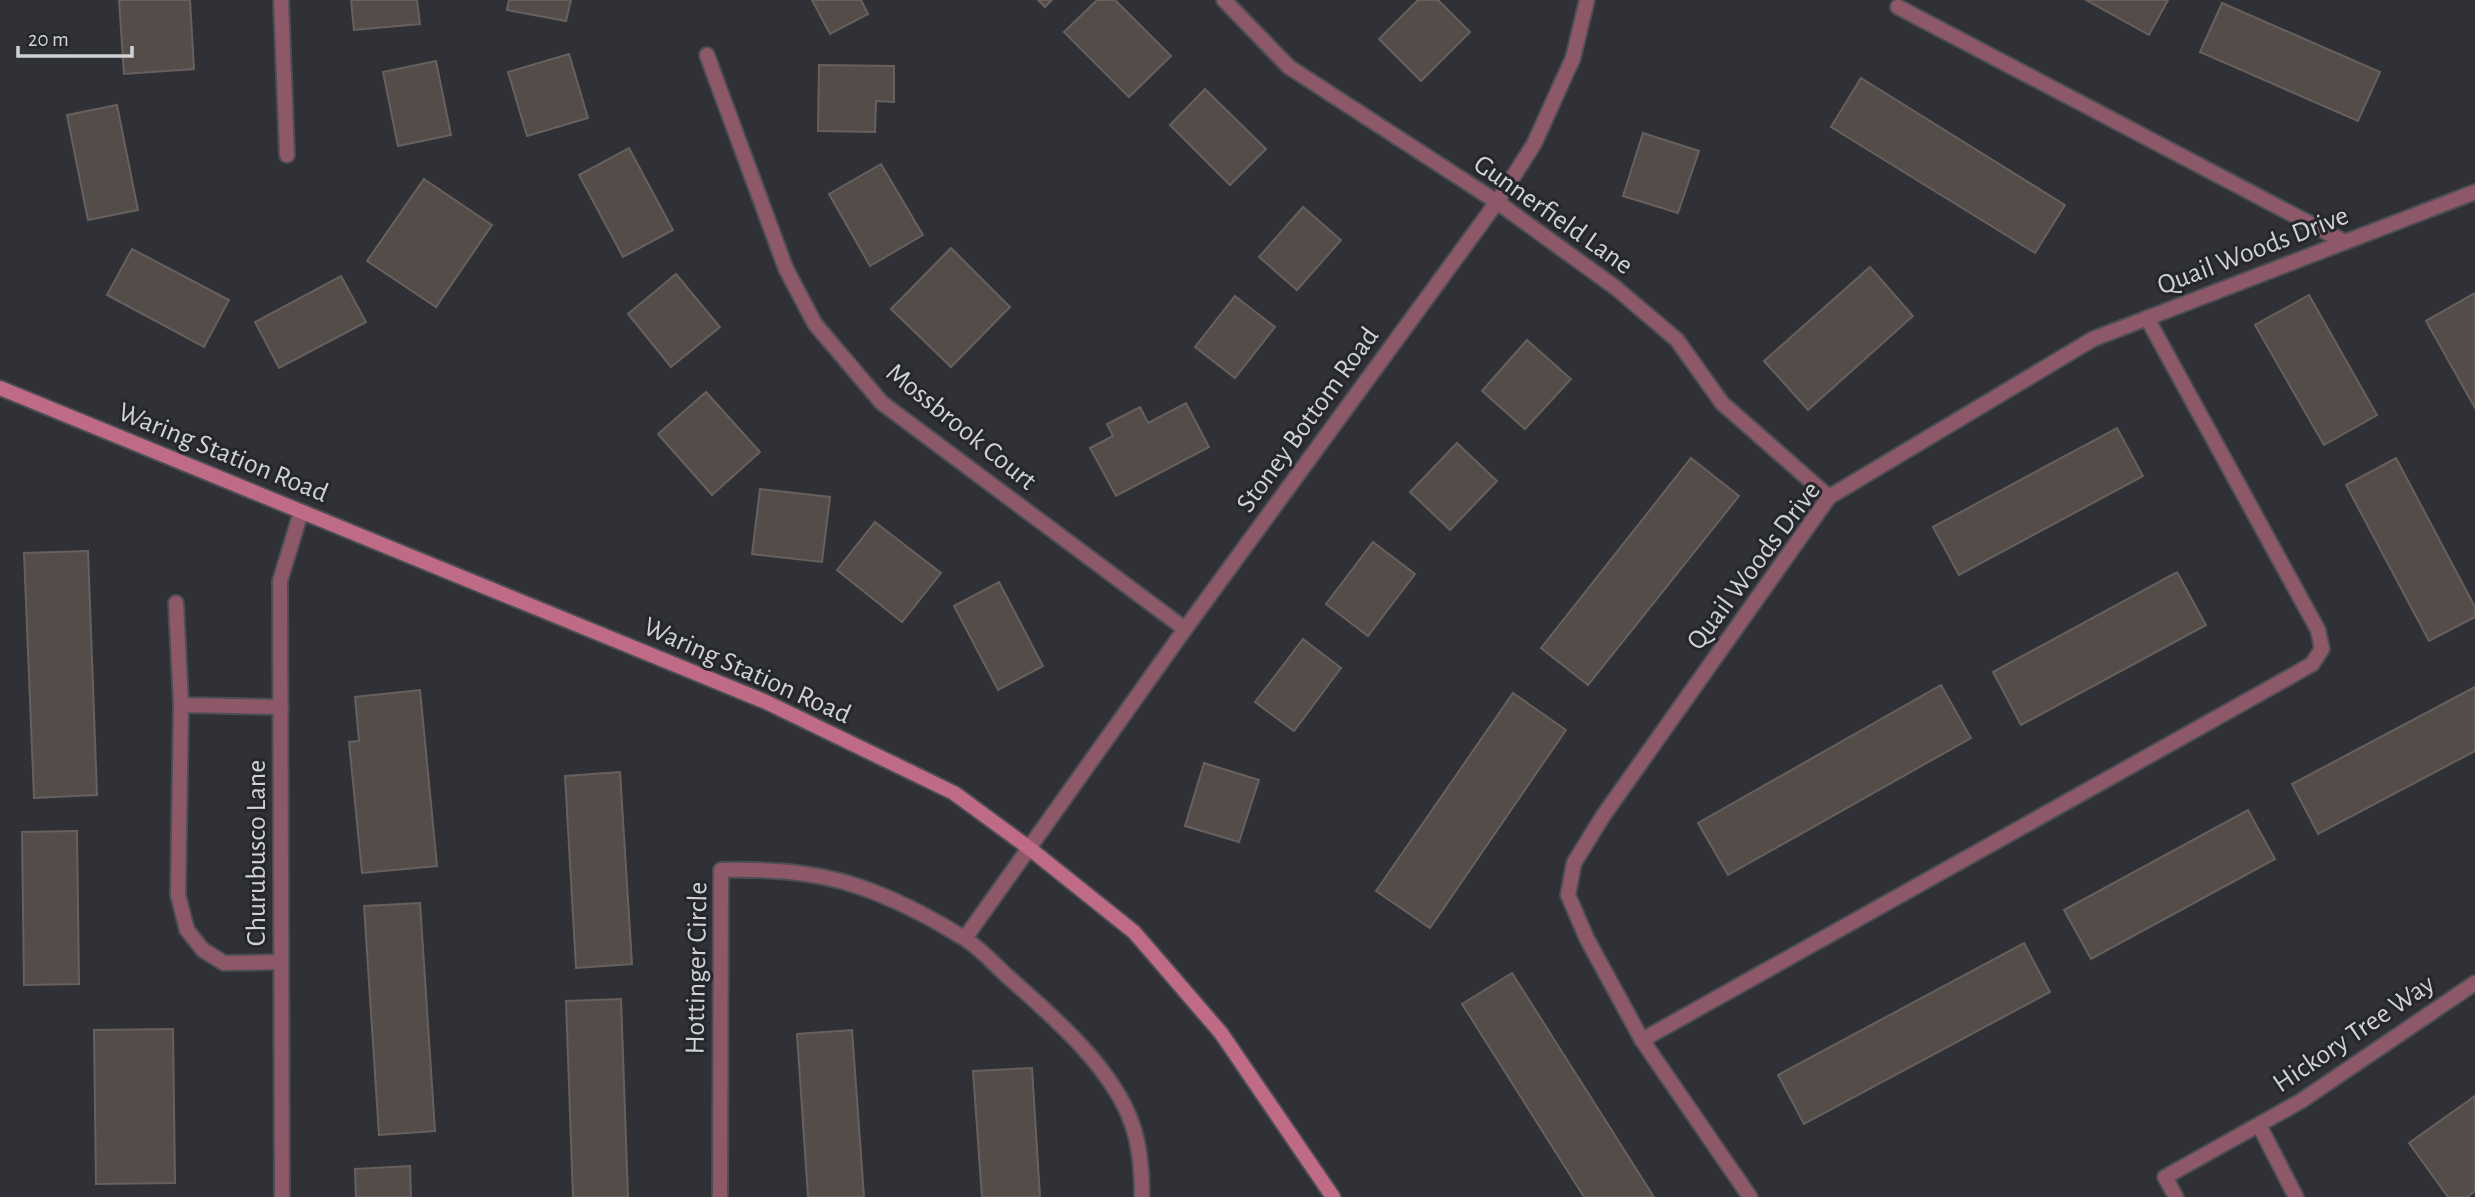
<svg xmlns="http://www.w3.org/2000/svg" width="2475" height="1197" viewBox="0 0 2475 1197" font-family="'Alegreya Sans',sans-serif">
<rect width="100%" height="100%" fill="#2f3136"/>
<g fill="#534c49" stroke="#67605d" stroke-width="2">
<polygon points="119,0 190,0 194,69 124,74"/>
<polygon points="351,0 417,0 420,24 354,30"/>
<polygon points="509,0 571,0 566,21 507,10"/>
<polygon points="812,0 861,0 868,14 830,34"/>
<polygon points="1038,0 1052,0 1045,7"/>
<polygon points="1097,0 1115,0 1171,56 1129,97 1064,32"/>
<polygon points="1418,0 1438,0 1470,32 1421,81 1379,39"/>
<polygon points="2086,0 2168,0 2149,35"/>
<polygon points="2222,3 2380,72 2358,121 2200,52"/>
<polygon points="569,54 588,118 527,136 508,72"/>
<polygon points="436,61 451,135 398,146 383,72"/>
<polygon points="819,65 894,66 894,102 876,101 875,132 818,131"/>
<polygon points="1861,78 2065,205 2035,253 1831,127"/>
<polygon points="1205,89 1266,149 1230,185 1170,125"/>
<polygon points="117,105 138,210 88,220 67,115"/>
<polygon points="1643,133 1699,151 1678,213 1623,196"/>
<polygon points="629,148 673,230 623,257 579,175"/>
<polygon points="881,164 923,235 870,266 829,194"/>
<polygon points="424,179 492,225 436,307 367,261"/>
<polygon points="1303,207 1341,240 1297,290 1259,257"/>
<polygon points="951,248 1010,307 951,367 891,309"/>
<polygon points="132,249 229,300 204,347 107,295"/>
<polygon points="1870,267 1913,316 1808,410 1764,361"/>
<polygon points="676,274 720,327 671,367 628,314"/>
<polygon points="341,276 366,322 279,368 255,322"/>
<polygon points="2475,293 2475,408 2426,321"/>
<polygon points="2309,295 2377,415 2324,445 2255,325"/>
<polygon points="1235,296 1275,327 1235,378 1195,347"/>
<polygon points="1527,340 1571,379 1525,429 1482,391"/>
<polygon points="706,392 760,452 712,495 658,434"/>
<polygon points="1186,403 1209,447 1116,496 1090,448 1113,436 1107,424 1140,407 1148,423"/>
<polygon points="2117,428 2143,476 1959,575 1933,527"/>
<polygon points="1457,443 1497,481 1450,530 1410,492"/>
<polygon points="1691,458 1739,496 1588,685 1541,648"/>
<polygon points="2396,458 2475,607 2475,617 2429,641 2346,485"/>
<polygon points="760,489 830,497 822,562 752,554"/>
<polygon points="875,522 941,573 902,622 837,570"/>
<polygon points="1373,542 1415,574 1368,636 1326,604"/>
<polygon points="88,551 97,795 34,798 24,553"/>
<polygon points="2177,572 2206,625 2021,725 1993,672"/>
<polygon points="999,582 1043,666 998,690 954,606"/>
<polygon points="1303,639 1341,668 1294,731 1255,702"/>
<polygon points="1941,685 1971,738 1728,875 1698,823"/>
<polygon points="2475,687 2475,751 2318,834 2292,784"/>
<polygon points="420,690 437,866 362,873 349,742 359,741 355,697"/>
<polygon points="1513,693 1566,730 1430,928 1376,891"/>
<polygon points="1204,763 1259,780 1239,842 1185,826"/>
<polygon points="620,772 632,964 576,968 565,776"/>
<polygon points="2248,810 2275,859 2091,959 2064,910"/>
<polygon points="77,831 79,984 24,985 22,832"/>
<polygon points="420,903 435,1131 379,1135 364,906"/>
<polygon points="2024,943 2050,992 1804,1124 1778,1075"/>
<polygon points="1512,973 1654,1197 1584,1197 1462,1004"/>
<polygon points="621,999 628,1197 573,1197 566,1001"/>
<polygon points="173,1029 175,1183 96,1184 94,1030"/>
<polygon points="852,1030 864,1197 808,1197 797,1034"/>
<polygon points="1032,1068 1040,1197 982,1197 973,1071"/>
<polygon points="2475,1096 2475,1191 2467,1197 2448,1197 2409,1143"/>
<polygon points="410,1166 411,1197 356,1197 355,1169"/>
</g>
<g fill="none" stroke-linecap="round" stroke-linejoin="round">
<g stroke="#4c4e53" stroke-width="18">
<g id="lane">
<polyline points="176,603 181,705 178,895 187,930 203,950 224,963 281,962"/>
<polyline points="181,705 281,707"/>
<polyline points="1642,1040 2293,675 2312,664 2322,649 2318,630 2147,318"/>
</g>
</g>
<g stroke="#4c4e53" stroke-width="18">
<g id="street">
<polyline points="281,0 287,155"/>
<polyline points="1224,0 1289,67 1497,202 1616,288 1677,340 1722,403 1829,497"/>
<polyline points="1898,7 2345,242"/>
<polyline points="707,55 786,269 815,324 882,403 1185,629"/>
<polyline points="965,938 1185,629 1497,202 1534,144 1573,58 1587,0"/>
<polyline points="2259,1125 2296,1197"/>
<polyline points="282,1197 280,581 301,512"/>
<path d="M 720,1197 L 721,870 C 766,869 813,871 857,886 C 893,898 930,917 962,937 C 978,946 992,962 1006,975 C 1050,1014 1112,1066 1132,1124 C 1140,1146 1142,1173 1142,1197"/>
<polyline points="1750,1197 1642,1040 1587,939 1568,895 1574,863 1603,816 1829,497 2093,339 2475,192"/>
<polyline points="2176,1197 2165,1177 2301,1101 2475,983"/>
</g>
</g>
<g stroke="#4c4e53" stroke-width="18">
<polyline id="secondary" points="0,388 766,702 954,793 1029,848 1134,932 1221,1033 1333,1197"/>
</g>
<use href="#lane" stroke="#8d5868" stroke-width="14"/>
<use href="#street" stroke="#8d5868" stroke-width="14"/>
<use href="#secondary" stroke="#c06b86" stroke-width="14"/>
</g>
<g text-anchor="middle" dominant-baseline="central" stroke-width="6" stroke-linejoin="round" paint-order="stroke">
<g font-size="28" fill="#d0d2d5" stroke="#25272c">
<text transform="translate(1553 215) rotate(35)">Gunnerfield Lane</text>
<text transform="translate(2253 251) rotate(-21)">Quail Woods Drive</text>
<text transform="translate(1308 420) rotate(-54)">Stoney Bottom Road</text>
<text transform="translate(961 427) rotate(39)">Mossbrook Court</text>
<text transform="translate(223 453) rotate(22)">Waring Station Road</text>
<text transform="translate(1754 566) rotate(-53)">Quail Woods Drive</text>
<text transform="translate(747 671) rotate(24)">Waring Station Road</text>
<text transform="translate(257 853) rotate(-90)">Churubusco Lane</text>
<text transform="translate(697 968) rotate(-89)">Hottinger Circle</text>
<text transform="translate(2354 1034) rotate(-34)">Hickory Tree Way</text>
</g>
</g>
<path d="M18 46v10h114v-10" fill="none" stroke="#d0d2d5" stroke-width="3.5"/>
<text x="28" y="46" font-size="21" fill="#d0d2d5" stroke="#25272c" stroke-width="5" paint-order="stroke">20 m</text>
</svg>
